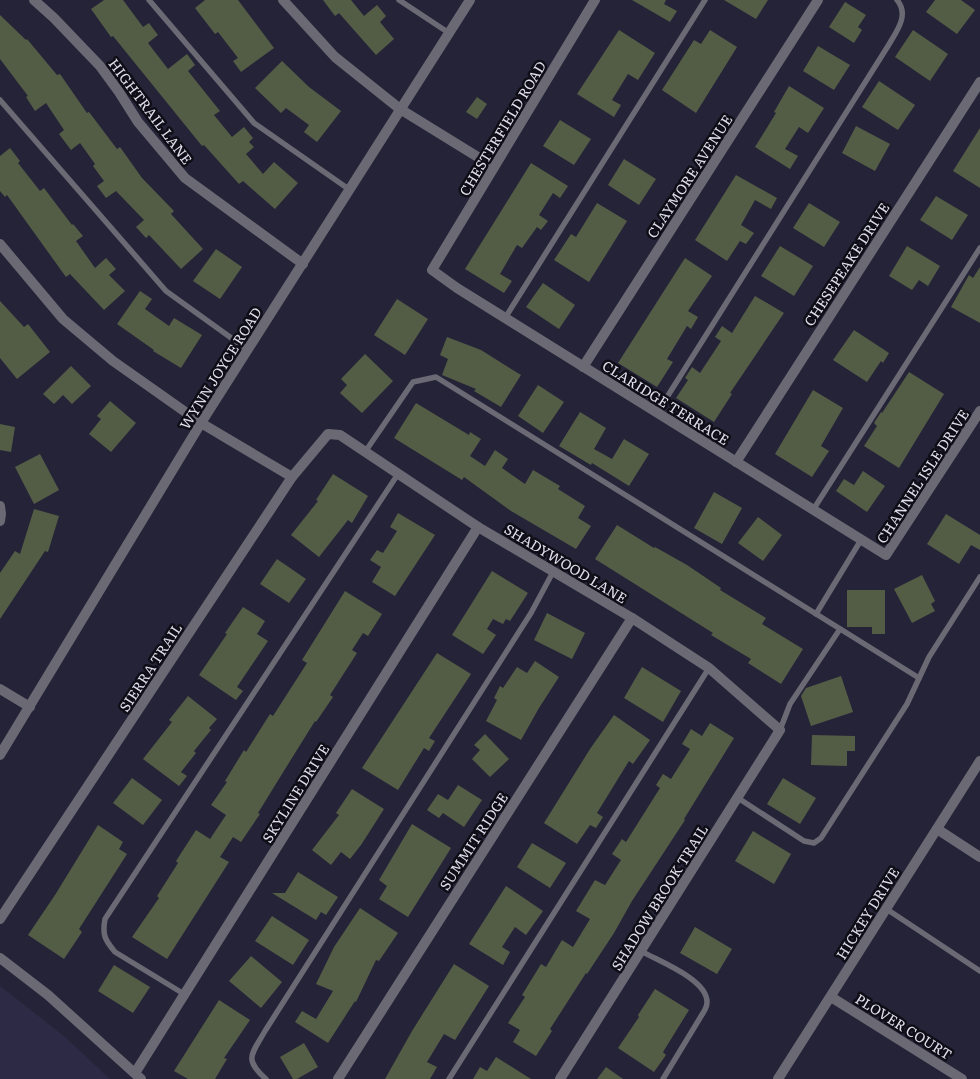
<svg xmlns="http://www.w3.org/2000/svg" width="980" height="1079" viewBox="0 0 980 1079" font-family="Literata,serif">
<rect width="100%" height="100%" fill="#252337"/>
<polygon fill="#2c2a44" points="0,986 64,1036 110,1079 0,1079"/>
<g fill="#535d46">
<polygon points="104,0 123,0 143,27 149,23 158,35 148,43 168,69 187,54 195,65 188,71 220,111 214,115 232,137 244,127 253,138 249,142 254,147 246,154 263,174 274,162 298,183 275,209 243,181 239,184 204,145 202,146 113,36 111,37 91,9"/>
<polygon points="205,0 238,0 274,48 241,72 233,61 238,58 218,32 215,34 195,8"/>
<polygon points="323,0 351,0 364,16 377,5 386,16 380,22 394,39 376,55 339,13 335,16"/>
<polygon points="632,0 666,0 664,4 677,11 670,22"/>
<polygon points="724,0 768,0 756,19"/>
<polygon points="935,0 961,0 975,10 957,34 926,12"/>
<polygon points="845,2 866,15 858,27 862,30 854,43 829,27"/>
<polygon points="0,15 26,40 27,39 57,75 60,74 87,113 89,112 117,149 120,147 142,178 174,211 171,214 203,249 181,269 149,235 146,238 136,227 144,220 116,191 106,198 97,186 104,181 93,166 95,164 80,143 71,150 59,134 64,130 46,103 35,111 26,97 28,96 0,59"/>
<polygon points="619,30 655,53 638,80 628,74 612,100 621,105 614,117 577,94"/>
<polygon points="710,30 737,47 696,113 662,90 694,40 701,44"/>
<polygon points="913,30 948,54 930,81 895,57"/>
<polygon points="818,46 850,65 834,90 803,71"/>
<polygon points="282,61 309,87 341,111 317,142 304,132 309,125 286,108 281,113 255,88"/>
<polygon points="879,81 915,105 898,130 862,107"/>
<polygon points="789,86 824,108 808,133 799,127 785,149 798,156 790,169 755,147 776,113 774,112"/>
<polygon points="477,97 487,104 477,119 466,112"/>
<polygon points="560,120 591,139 574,165 543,146"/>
<polygon points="856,126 890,144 875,171 842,153"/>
<polygon points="980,128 980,188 953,171"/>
<polygon points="10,148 20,161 18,163 40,191 44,188 72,225 73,224 83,236 76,241 95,268 106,258 116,269 109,275 125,291 104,310 70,274 66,277 7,195 5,197 0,191 0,156"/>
<polygon points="624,159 656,179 639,205 608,185"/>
<polygon points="531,163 568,186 560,198 553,193 539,215 548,221 541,230 537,227 522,248 517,245 500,274 512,281 504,293 465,269"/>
<polygon points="736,175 777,198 771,209 755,200 741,225 754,233 746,244 740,241 727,261 695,240"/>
<polygon points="936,196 968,215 952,240 920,220"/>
<polygon points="597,203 627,221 589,282 554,260 571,234 576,237"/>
<polygon points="809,203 840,222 824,247 793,228"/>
<polygon points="780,246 813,266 794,296 761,276"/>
<polygon points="907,246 940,266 928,286 919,280 912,290 889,276"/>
<polygon points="216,249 242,267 220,299 193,281"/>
<polygon points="685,258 712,276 688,311 698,317 691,329 687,326 667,359 673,362 657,387 618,363"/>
<polygon points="980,267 980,323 951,307 969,275 973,278"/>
<polygon points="543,283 575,305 559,329 526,307"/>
<polygon points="140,291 152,299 145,309 169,326 174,318 202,335 181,368 153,351 154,350 117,324"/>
<polygon points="755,296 784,313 730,393 732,394 714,422 676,398 688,380 685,378 692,367 700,373 721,341 715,337 722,326 732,333"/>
<polygon points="397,299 428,319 405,355 374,335"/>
<polygon points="0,301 24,327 28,324 50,352 17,379 0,358"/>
<polygon points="854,330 889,353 883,363 881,361 867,382 833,360"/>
<polygon points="447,337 481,350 521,375 501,407 474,391 476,389 442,375 448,359 440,355"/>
<polygon points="365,354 393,381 362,413 340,393 347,385 341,379"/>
<polygon points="71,366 91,386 72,404 63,395 54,404 43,394"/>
<polygon points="909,372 944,394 899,468 864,446 877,426 874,423 881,412 882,413"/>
<polygon points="538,385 564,402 543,433 518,416"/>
<polygon points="813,390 843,408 821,446 829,451 812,477 775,454"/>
<polygon points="110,401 136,423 111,452 89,434 101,419 97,416"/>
<polygon points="416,403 469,435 470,432 481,439 470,456 485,466 495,450 508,459 502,468 525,484 533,470 560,486 558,489 585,506 578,518 591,526 576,549 511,511 464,477 462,480 394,438"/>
<polygon points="580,412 606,428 594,449 612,459 624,439 649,454 629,486 592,463 591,465 559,446"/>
<polygon points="0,424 15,427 11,452 0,450"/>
<polygon points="40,454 59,490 34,504 15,467"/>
<polygon points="863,471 885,486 867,512 836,491 844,479 854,485"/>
<polygon points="333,474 368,496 352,523 348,520 319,557 291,535 318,501 316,500"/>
<polygon points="714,492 742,508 722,544 694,528"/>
<polygon points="34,509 59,516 48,552 45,551 0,619 0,573 15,551 20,554"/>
<polygon points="398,513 435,535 395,596 372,582 381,567 370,560 377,550 383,553 397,531 390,527"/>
<polygon points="946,514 980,535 980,550 971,545 959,564 927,544"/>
<polygon points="758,517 782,535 763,561 738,543"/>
<polygon points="617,525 654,548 655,547 687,565 721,588 720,590 766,618 762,624 803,649 781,684 748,663 751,659 711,635 713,633 595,559"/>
<polygon points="277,559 306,579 289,603 260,584"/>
<polygon points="492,571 528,593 510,621 506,619 503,624 493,619 487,629 496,635 483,654 452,635"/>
<polygon points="922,575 935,601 931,604 935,611 912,623 894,589"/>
<polygon points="847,590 885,590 885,634 872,634 872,627 847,627"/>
<polygon points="345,591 382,614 368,636 363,633 352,650 357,653 330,695 333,697 316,722 315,721 282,774 258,813 260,814 241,842 233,837 220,857 229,862 167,959 132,937 159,898 157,896 178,863 176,861 196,830 210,839 226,815 211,805 227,782 225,781 244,750 246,752 270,714 273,716 307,663 302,660"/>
<polygon points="243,607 265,621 257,634 268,641 237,687 243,691 236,700 199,675 227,634 225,633"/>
<polygon points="547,613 585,633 572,659 534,640"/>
<polygon points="437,653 471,674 429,738 435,741 429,751 424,748 398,790 362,768"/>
<polygon points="535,661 559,677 539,708 521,740 486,721 497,700 494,698 500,686 503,688 517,667 527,673"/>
<polygon points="642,667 681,691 663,722 624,698"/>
<polygon points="841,676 853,712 811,726 801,696 806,688"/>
<polygon points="188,696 217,719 209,728 211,730 194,751 196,753 181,772 187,776 179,786 143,759 172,722 169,720"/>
<polygon points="614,715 650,740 633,764 629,761 597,813 603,817 596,828 590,825 577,844 544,823 590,749"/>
<polygon points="710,723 734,738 684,819 685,820 632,901 614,933 587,974 586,973 550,1029 552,1031 536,1056 513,1042 520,1030 508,1023 525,997 522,995 541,964 546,967 562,940 573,947 590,919 576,911 595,880 605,885 621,860 612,854 622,839 626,842 660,788 656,785 663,774 671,779 690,749 682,744 691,729 702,736"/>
<polygon points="485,734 509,759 490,777 472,759 480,750 474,745"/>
<polygon points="812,735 855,736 855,751 847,751 847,766 811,765"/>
<polygon points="132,778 162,800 143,825 113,803"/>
<polygon points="783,778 816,798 800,824 767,804"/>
<polygon points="458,785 482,800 464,827 443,813 439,818 427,810 438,794 448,800"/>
<polygon points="352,789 384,809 361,845 350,859 341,852 331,865 312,850 339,815 336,813"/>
<polygon points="412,824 451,848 408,917 379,899 387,886 379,880"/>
<polygon points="98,825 123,842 119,849 127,854 79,929 82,932 64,959 28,935 55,895"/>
<polygon points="753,831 791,854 774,884 735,861"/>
<polygon points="532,843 566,863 550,888 517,867"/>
<polygon points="298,872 338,897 326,915 321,912 316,920 272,893 285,893"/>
<polygon points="506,886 543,911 526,935 515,927 502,947 510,952 503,965 469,944"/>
<polygon points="360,908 398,933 379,961 376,960 356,1002 355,1001 328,1043 295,1022 302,1011 316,1019 333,991 316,984 334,947"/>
<polygon points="272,916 309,940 293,965 255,941"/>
<polygon points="695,927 732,949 717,974 680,953"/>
<polygon points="251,956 282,982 261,1008 229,981"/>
<polygon points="454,964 489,986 455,1040 444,1034 427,1062 437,1067 430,1079 385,1079 412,1031"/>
<polygon points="114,965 150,987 133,1013 98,991"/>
<polygon points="655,989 689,1010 663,1052 666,1055 654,1072 618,1048 639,1017 638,1015"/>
<polygon points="219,1000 250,1020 224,1058 227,1059 215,1079 188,1079 174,1071"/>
<polygon points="304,1043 318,1067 297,1079 293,1079 280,1057"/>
<polygon points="496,1057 531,1079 473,1079 480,1067 487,1071"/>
<polygon points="606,1067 623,1079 597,1079"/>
</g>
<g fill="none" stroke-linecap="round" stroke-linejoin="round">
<g stroke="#6a6974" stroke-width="5.5">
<polyline points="149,0 254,123 350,190"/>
<polyline points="399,0 449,33"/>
<polyline points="0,100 166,291 248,350"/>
<polyline points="505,318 705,0"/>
<path d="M 657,413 L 888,46 C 896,32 910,15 897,0"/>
<polyline points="365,452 413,382 436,377 919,678"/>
<polyline points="813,510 980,248"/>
<polyline points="816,614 861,540"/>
<polyline points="780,730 790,704 840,629"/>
<polyline points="738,798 804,841 814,843 821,838 907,704 929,657 980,577"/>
<polyline points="885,908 980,971"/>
<path d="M 641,951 C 658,961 707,979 707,1002 C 707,1005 705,1010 703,1013 L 663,1079"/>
<path d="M 184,994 L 115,952 C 105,940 102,935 105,919 L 398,474"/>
<path d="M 266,1079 C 243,1059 252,1054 265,1031 L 531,613 L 553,572"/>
<polyline points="449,1079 709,668"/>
</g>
<g stroke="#6a6974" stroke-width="10">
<polyline points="34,0 54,18 100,66 119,92 138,122 185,178 303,264"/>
<polyline points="283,0 335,57 400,109 494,167"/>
<polyline points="595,0 432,270 457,288 886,555 980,411"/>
<polyline points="0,244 63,319 113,361 201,423 292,477"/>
<polyline points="583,367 818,0"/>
<polyline points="736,462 980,82"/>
<polyline points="0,506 1,514 0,521"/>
<polyline points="0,689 30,707"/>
<polyline points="937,829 980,857"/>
<polyline points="0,919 292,477 328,434 340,435 478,527 632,618 709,668 780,730 560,1079"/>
<polyline points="0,958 48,995 141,1079"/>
<polyline points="831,997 962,1079"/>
<polyline points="135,1073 478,527"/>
<polyline points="338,1079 632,618"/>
<polyline points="778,1079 980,761"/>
</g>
<polyline stroke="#6a6974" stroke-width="10" points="0,755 201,423 470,0"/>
</g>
<g text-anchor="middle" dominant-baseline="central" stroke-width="5" stroke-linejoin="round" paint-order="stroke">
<g font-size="14" fill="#e0dfed" stroke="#0f0e17">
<text transform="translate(151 111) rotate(53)">HIGHTRAIL LANE</text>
<text transform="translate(502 128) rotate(-59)">CHESTERFIELD ROAD</text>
<text transform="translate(689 176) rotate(-57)">CLAYMORE AVENUE</text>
<text transform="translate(846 264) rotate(-57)">CHESEPEAKE DRIVE</text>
<text transform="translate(220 368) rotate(-58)">WYNN JOYCE ROAD</text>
<text transform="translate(666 402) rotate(32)">CLARIDGE TERRACE</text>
<text transform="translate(922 476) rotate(-57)">CHANNEL ISLE DRIVE</text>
<text transform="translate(566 563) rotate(31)">SHADYWOOD LANE</text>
<text transform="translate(150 667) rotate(-57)">SIERRA TRAIL</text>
<text transform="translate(295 793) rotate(-58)">SKYLINE DRIVE</text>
<text transform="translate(473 841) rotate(-57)">SUMMIT RIDGE</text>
<text transform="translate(659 897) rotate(-58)">SHADOW BROOK TRAIL</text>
<text transform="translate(867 913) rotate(-58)">HICKEY DRIVE</text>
<text transform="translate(904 1026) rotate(32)">PLOVER COURT</text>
</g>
</g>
</svg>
